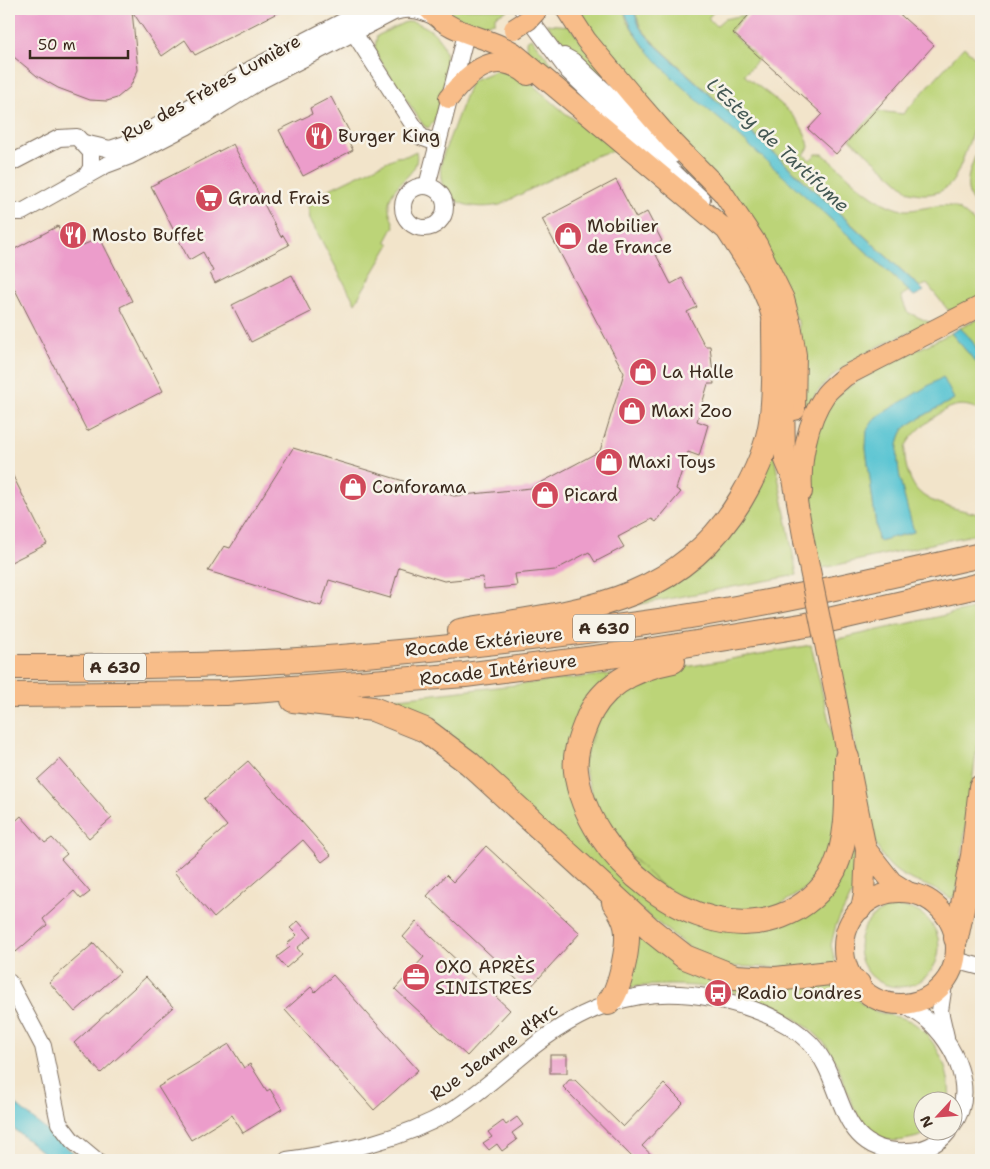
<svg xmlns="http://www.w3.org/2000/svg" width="990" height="1169" viewBox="0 0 990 1169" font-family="'Shantell Sans',sans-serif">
<rect width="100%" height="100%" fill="#f7f3e8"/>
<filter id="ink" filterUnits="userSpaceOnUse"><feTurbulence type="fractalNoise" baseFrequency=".02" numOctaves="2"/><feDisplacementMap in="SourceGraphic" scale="10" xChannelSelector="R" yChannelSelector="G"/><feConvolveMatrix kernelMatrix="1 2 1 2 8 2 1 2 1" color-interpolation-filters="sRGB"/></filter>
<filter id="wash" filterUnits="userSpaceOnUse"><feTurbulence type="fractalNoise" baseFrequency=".0096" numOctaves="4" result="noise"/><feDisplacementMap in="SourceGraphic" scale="20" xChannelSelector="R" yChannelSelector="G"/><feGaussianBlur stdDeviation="1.12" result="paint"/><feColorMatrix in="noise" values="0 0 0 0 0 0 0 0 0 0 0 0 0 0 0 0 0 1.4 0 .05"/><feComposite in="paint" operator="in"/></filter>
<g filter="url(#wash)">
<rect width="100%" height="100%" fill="#f2e4ca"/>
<g fill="#bcd478" stroke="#7c7f4b" fill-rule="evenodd">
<path d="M 446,9 L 510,9 L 495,16 L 495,22 C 479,26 458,22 446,9 Z"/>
<path d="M 576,9 L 624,9 L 627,21 L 645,48 L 909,291 L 901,296 L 907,312 L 931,323 C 882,344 828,364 803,414 L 798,321 L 658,115 L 610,58 Z"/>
<path d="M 634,9 L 716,9 L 708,18 L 716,26 L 724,19 L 745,15 L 730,32 L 759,59 L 744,75 C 768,95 804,115 809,147 L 804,155 L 810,160 L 816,154 L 823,154 C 846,173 869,200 898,209 C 916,214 942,199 958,209 C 966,214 974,222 981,229 L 981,297 L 959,309 L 948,310 L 927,284 L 920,287 L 653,42 L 641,28 Z"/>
<path d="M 411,21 C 453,33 450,66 440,100 C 438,110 436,122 428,128 L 424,126 L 378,57 L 375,47 L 377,36 L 403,23 Z"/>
<polygon points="546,24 569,26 632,104 584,66"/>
<polygon points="531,38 574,91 527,55 526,41"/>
<path d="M 964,47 L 981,63 C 981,75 983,89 981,102 C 979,115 960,172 952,182 C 942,195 925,196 910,192 L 850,139 L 877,111 L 903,114 Z"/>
<path d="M 500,69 L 527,80 L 565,113 L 618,149 L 595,156 L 500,205 C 464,212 433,199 442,158 L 471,81 Z"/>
<path d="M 981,141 L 981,211 C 956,190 972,167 981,141 Z"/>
<path d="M 416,151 C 422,175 392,181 389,203 C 388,211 392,218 394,226 L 386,241 L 390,244 L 355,303 L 310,219 L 308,206 L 319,194 L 396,157 L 406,156 Z"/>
<path d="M 981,318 L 981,358 C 973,347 971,337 960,328 Z"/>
<path d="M 951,333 L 981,368 L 981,412 C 974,406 962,403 952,407 C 940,411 910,434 906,446 C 902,459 909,480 917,490 C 931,506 962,509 981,515 L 981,533 L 819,569 L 809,523 L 807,496 L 818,425 L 829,406 L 845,389 L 871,373 ZM 954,399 C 944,405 910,422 904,429 C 887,451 907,507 914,532 L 878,541 L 866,448 L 867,430 Z"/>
<polygon points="771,440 797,575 587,614 694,561"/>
<path d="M 981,607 L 981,719 L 956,896 L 950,898 C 917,876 893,884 875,842 L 834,640 Z"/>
<polygon points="811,645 835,746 838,785 837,823 828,855 807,888 773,909 747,913 713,909 678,896 651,878 600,821 582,761 591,729 620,689 663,671"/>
<polygon points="612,674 572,801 702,924 801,912 849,824 857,865 856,886 836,925 831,945 837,969 713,966 373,701"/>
<circle cx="899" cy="947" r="40"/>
<path d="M 630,919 L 681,960 L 841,986 C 852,995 862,1006 875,1011 C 888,1016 904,1016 915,1024 C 938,1041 952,1074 949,1101 L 922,1102 L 922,1132 L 929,1132 C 921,1137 913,1138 904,1140 C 856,1148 850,1089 834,1058 C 828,1046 818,1035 807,1027 C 757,986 684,980 623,988 Z"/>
</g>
<g fill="#5ac5d3" stroke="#4a7878">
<path d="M 624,9 L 633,9 L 640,28 L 652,42 L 924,291 L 914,296 C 857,242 798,190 740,137 C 703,104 638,56 624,9 Z"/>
<path d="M 960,328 C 972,338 981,352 981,368 L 951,333 Z"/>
<path d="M 943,377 L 954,399 C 944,405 910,422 904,429 C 887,451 908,508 914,532 L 878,541 L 866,448 L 867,430 L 876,417 Z"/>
<polygon points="9,1099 82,1160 52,1160 9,1125"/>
</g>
<g id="blocks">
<g fill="#ec9dcb">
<polygon points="9,9 285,9 195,55 185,40 162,56 132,11 138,70 130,87 117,98 107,101 90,100 58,88 37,76 9,53"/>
<polygon points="754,9 894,9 934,45 836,154 808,129 822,114 733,33"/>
<polygon points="331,97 349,131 344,133 353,150 303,176 279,130 312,114 310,108"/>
<polygon points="233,144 281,237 283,235 289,245 215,283 210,273 213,271 203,252 189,260 151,186"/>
<polygon points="616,180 636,218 647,212 662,241 652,247 671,284 682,278 697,307 687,312 705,346 710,346 714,384 708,384 697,421 708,425 699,456 688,452 676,489 681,492 656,522 652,519 618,537 624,547 595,562 589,552 555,570 515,574 517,586 484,589 483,577 444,581 399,567 390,598 329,580 321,606 208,571 224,546 230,548 293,448 454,496 531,488 600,451 624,373 542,219"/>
<polygon points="72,225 83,245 100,238 132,301 120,307 163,391 87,431 9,278 9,252 58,226 60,231"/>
<polygon points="292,275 311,312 251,342 232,305"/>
<polygon points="9,468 47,544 9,563"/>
<polygon points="60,759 112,818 89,838 37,780"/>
<polygon points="248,761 331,855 322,862 303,840 214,918 174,872 227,826 204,799"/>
<polygon points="21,816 45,843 52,838 67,854 61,859 90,892 81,899 74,891 43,919 47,925 16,952 9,944 9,827"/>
<polygon points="486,846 580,933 528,990 427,896 446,875 453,882"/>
<polygon points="298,921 311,936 297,948 302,954 286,968 277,957 290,947 287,944 297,935 290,928"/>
<polygon points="416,922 510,1010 467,1056 395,989 424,957 403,937"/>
<polygon points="94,943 120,972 75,1012 49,982"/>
<polygon points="333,975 418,1070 374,1110 285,1010 311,987 315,992"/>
<polygon points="146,977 173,1007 101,1073 74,1043"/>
<polygon points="229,1044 244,1068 250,1064 267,1091 270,1089 282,1109 243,1133 232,1115 191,1140 158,1087"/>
<rect x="550" y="1055" width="17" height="18"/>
<polygon points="569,1080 575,1080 623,1127 664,1084 683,1103 642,1146 657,1160 635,1160 563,1087"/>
<polygon points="517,1117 523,1125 512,1133 517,1140 502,1151 497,1144 489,1150 483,1143 492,1137 488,1132 503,1121 506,1125"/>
</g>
</g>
</g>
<g filter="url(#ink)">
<use href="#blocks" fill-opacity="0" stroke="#7b6b5a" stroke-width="1"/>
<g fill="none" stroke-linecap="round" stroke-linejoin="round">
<g stroke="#7b6b5a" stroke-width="18">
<g id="minor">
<polyline points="522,9 568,71 702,199"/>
<polyline points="354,33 421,137 437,143"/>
<polyline points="564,56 573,61 673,155"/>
<polyline points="84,143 110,149 125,144 177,115 253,68 367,9"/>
<polyline points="9,164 59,138 77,137 91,152 91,168 86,176"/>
<polyline points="427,186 466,34"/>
<circle cx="424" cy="207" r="21"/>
<path d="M 9,212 L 22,212 L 106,165 L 130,156 L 186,127 L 260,81 L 394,12 C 411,7 422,11 437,18"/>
<polyline points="955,960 981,967"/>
<polyline points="9,982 43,1046 59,1123 72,1140 96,1160"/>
<polyline points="944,984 940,1011 946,1037"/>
<path d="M 903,1004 C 910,1009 919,1013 926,1019 C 955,1043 978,1092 952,1126"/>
<path d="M 287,1160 C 345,1151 400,1141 451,1111 C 477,1095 500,1074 523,1055 C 578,1008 638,983 711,998 C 746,1005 785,1018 810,1043 C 847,1081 834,1155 907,1151 C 922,1151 939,1144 948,1132"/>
</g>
</g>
<g stroke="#7b6b5a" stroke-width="22">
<g id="major">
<path d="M 429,9 C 453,36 483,34 513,52 L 726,230 L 757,278 L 768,303 L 778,338"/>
<polyline points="566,9 586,40 631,94 671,140 723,193 757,244 784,299 791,325 796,355 795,410"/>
<path d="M 449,98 C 470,71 496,48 528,75"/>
<polyline points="784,391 785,460 793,479 804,541"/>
<path d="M 802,492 C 800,461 807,421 825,395 C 830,388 839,382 845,376 L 981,306"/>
<polyline points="831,673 866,849 864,894 861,909"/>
<polyline points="866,849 892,882 908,892"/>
<circle cx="900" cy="948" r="56"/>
</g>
</g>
<g stroke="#7b6b5a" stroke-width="26">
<g id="highway">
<path d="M 460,631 C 571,612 677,607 741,499 C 755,475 767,450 771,422 C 776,389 774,356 774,323"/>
<path d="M 673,661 C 636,668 600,685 586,723 C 580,738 574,754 576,771 C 586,856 695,949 781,916 C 803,908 823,891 834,870 C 850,835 847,795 847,758"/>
<path d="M 9,667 C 79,667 150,667 221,664 C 360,659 500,643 638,624 C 753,608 868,581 981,555"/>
<polyline points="9,695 226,693 465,675 647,651 807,625 981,585"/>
<polyline points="293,700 373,709 425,730 469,763 652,931 685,957 735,977 776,979 830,973 858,984"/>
<polyline points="956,938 973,856 981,787"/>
<path d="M 608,1003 C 620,991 630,944 626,926 C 624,916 619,909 614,902"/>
</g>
</g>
<use href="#minor" stroke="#fff" stroke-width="16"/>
<use href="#major" stroke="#f8bd89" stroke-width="20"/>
<use href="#highway" stroke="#f8bd89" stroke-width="24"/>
<g stroke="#7b6b5a" stroke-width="22" stroke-linecap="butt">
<g id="major-bridge">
<polyline points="514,29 528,20 538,9"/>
<polyline points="804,541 831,673"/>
</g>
</g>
<use href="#major-bridge" stroke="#f8bd89" stroke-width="20"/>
</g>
</g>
<defs>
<g id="restaurant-disc" transform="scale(1.4375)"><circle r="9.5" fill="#d1495b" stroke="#f7f3e8"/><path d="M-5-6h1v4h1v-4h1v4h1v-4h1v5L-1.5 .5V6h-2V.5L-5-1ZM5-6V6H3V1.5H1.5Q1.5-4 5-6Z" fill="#fff"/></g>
<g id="supermarket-disc" transform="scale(1.4375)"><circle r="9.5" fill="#d1495b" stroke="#f7f3e8"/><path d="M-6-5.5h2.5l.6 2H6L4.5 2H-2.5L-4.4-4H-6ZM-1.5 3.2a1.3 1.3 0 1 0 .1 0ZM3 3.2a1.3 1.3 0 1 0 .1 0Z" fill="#fff"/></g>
<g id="shop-disc" transform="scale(1.4375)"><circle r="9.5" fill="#d1495b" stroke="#f7f3e8"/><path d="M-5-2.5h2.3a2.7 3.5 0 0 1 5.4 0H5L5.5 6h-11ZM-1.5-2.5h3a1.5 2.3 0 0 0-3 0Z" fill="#fff"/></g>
<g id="office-disc" transform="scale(1.4375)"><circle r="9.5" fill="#d1495b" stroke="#f7f3e8"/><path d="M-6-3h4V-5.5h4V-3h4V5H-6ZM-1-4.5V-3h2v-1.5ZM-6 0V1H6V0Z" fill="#fff"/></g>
<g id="bus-disc" transform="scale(1.4375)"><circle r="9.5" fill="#d1495b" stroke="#f7f3e8"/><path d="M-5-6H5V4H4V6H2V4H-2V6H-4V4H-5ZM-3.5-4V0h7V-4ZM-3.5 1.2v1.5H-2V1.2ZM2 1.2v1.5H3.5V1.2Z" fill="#fff"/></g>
</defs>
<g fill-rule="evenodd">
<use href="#restaurant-disc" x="319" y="136"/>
<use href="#supermarket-disc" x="209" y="198"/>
<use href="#restaurant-disc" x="73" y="235"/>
<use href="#shop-disc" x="568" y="236"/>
<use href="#shop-disc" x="643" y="372"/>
<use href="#shop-disc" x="632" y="411"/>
<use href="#shop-disc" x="609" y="462"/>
<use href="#shop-disc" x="353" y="487"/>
<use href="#shop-disc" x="545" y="495"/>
<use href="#office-disc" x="416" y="977"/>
<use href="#bus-disc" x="718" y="993"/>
</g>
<g text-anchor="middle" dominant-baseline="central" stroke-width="5" stroke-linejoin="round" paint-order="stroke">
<g fill="#f7f3e8" stroke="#73665b" stroke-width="1">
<rect x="573" y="614.5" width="62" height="27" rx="4"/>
<rect x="84" y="653.5" width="62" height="27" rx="4"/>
</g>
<g font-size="16" font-weight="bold" fill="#3b2a1e">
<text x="604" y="628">A 630</text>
<text x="115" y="667">A 630</text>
</g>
<g font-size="18" fill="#3b2a1e" stroke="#f7f3e8">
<text transform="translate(211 88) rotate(-29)">Rue des Frères Lumière</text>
<text transform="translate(484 642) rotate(-6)">Rocade Extérieure</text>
<text transform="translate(498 670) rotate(-7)">Rocade Intérieure</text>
<text transform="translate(494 1052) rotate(-36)">Rue Jeanne d'Arc</text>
</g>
<g font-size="18" fill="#3b2a1e" stroke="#f7f3e8" text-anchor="start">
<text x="338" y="136">Burger King</text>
<text x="228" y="198">Grand Frais</text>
<text x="587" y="226">Mobilier<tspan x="587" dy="21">de France</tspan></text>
<text x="92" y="235">Mosto Buffet</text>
<text x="662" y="372">La Halle</text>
<text x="651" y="411">Maxi Zoo</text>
<text x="628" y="462">Maxi Toys</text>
<text x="372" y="487">Conforama</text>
<text x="564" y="495">Picard</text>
<text x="435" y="967">OXO APRÈS<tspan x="435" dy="21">SINISTRES</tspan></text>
<text x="737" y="993">Radio Londres</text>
</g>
<g font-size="19" font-style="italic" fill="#445854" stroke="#f7f3e8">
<text transform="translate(778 145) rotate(43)">L'Estey de Tartifume</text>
</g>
</g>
<rect width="990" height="1169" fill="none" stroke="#f7f3e8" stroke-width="30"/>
<g transform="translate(938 1116) rotate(244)"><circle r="24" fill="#f7f3e8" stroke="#aca397"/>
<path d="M0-4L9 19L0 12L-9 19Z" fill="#d1495b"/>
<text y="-8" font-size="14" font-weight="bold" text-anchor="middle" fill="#3b2a1e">N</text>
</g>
<path d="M30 50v8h98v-8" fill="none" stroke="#3b2a1e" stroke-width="2.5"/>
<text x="38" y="50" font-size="15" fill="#3b2a1e" stroke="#f7f3e8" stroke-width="4" paint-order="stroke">50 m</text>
</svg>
